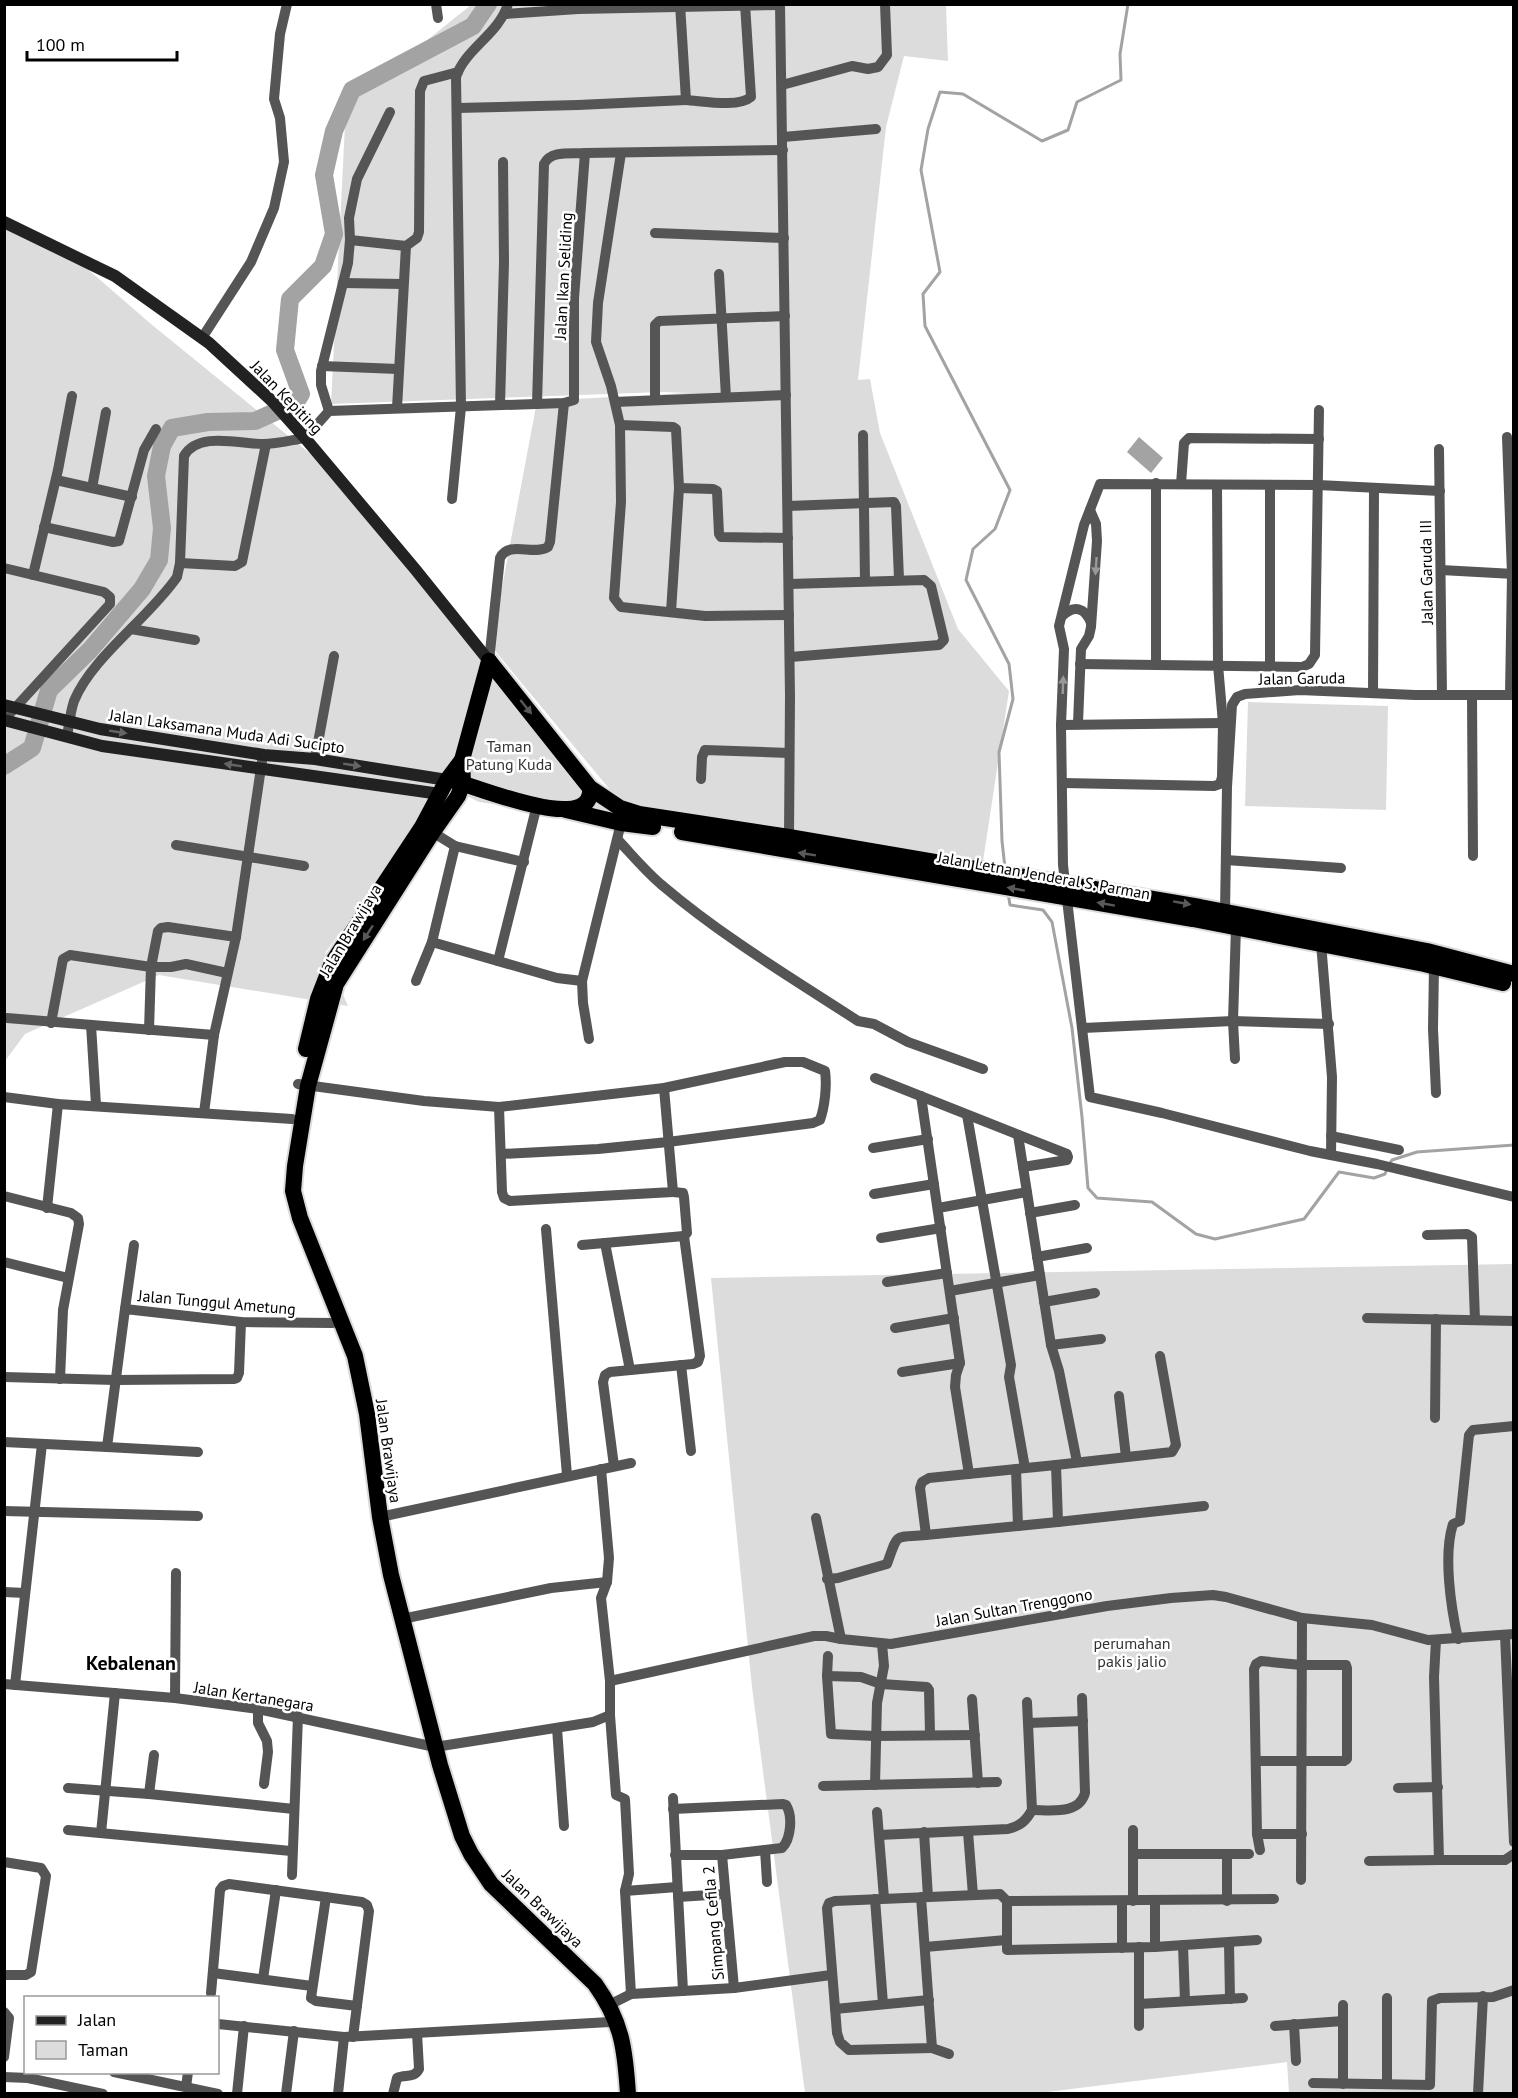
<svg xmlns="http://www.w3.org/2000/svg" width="1518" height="2098" viewBox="0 0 1518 2098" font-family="'PT Sans',sans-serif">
<rect width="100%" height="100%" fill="#fff"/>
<g fill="#dcdcdc">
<polygon points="471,5 946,5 948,61 904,56 886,127 858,380 870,379 880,433 958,629 1009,691 983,861 635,820 491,646 537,401 687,393 664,392 331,404 346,105"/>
<polygon points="5,229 69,253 151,324 313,456 499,666 632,824 479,802 449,787 481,682 434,806 325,953 348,1006 159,975 25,1034 5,1061"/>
<polygon points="1248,702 1388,706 1386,810 1245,806"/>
<polygon points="1513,1264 1513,2093 1289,2093 1287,2062 1039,2093 805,2093 752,1687 711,1278"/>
</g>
<polygon fill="#a3a3a3" points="1139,437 1163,458 1151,473 1127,452"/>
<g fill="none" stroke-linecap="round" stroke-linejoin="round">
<g stroke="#a3a3a3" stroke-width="3">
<polyline points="1005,868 1002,841 999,752 1013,699 1009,664 966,580 973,549 995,529 1010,490 925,326 923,294 940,272 921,170 928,129 940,92 963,94 1042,141 1068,130 1077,102 1121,80 1120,54 1128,4"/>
<polyline points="1008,893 1010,905 1043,910 1052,922 1072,1028 1082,1117 1088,1188 1097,1198 1152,1202 1196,1234 1215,1239 1304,1219 1339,1172 1374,1178 1385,1174 1387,1169"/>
<polyline points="1390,1163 1392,1160 1417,1152 1514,1145"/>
</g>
<polyline stroke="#a3a3a3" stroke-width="18" points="4,766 32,748 49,690 90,650 142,589 159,560 162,528 156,476 162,446 172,428 208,422 255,421 295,403 301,394 285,350 290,299 323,266 334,234 324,175 334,131 352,90 473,26 488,4"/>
<g stroke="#dbdbdb" stroke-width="20">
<g id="trunk">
<path d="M 489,661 L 462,760 L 463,783 L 458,796 L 432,833 L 336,984 L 308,1086 L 295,1166 L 293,1191 L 300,1218 L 355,1356 L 367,1414 L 380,1517 L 391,1575 L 440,1765 L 462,1836 L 471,1854 L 491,1884 L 595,1984 C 622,2022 625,2048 628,2094"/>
<polyline points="489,661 590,788 620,808 639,814 789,837 1200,907 1427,951 1514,974"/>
<path d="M 454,781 C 476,786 595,837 590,788"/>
<polyline points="566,810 621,823 653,827"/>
<polyline points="682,832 1193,919 1424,964 1503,983"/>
<polyline points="306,1049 318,999 332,963 422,827 447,780 462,760"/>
</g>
</g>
<g stroke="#555" stroke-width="10">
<polyline points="436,4 438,18"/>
<polyline points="780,4 790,696 789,837"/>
<polyline points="505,14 578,9 780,5"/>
<polyline points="782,85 852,66 868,69 878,67 887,55 885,4"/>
<path d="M 686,100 C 703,101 738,108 751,97 L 745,4"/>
<polyline points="457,108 578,105 686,100 680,4"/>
<polyline points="783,137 876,129"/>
<polyline points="621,153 598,303 596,342 611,386 620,425 621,502 614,598 621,607 705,616 789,615"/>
<polyline points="655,233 784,238"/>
<polyline points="350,240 406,246"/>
<polyline points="719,274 726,397"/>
<polyline points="343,283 403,284"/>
<polyline points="202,338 251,262 274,208 284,162 280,118 274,99 280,34 287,4"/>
<polyline points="322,366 398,369"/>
<polyline points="655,400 655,325 659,321 785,316"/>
<polyline points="615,402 786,395"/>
<path d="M 537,404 L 544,164 C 551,150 571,154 585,153 L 783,150"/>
<polyline points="500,405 504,262 503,162"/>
<polyline points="397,408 406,246 417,238 419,232 420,91 424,81 458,72"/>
<polyline points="329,411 321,385 321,371 348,263 350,240 349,218 357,179 390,112"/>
<polyline points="620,425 673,427 676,429 679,488 671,612"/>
<polyline points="863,435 865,581"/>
<polyline points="1507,437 1512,574 1510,695"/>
<polyline points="1439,449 1442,695"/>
<polyline points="56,480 132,497"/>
<polyline points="1181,484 1184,443 1189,438 1319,439"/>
<polyline points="92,488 106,412"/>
<polyline points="679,488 713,489 717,491 719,534 721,537 788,538"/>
<polyline points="1440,491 1318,485 1100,484 1084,525 1059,626 1064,649 1061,725 1063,865 1090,1097 1162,1113 1310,1151 1377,1164 1514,1197"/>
<path d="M 452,499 L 461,407 L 456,77 C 465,49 499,34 508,4"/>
<polyline points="788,506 894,502 896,506 899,579"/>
<polyline points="44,527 113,542 119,541 144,450 156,429"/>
<polyline points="180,563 235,566 242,562 266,444"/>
<polyline points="4,568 104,592 110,597 110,604 4,720"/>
<polyline points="1441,570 1514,574"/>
<polyline points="33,575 58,470 72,396"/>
<polyline points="789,584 924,580 931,586 944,640 939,645 790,657"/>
<path d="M 1062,616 C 1074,605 1085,607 1091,623"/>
<polyline points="131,629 195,640"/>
<path d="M 489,661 L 500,558 C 509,540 533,556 548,547 L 550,542 L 564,403"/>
<polyline points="1080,664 1302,667 1309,664 1315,655 1319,410"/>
<polyline points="1156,665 1156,483"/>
<polyline points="1270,666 1270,485"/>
<polyline points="1373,693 1374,489"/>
<polyline points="1472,695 1473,856"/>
<polyline points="1078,723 1081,649 1089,636 1091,627 1097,541 1096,524 1090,510"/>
<polyline points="1061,725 1223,723"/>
<path d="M 67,737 C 69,725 70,713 74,701 C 92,657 149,618 177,577 L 180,563 L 184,456 C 198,431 240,444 263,444 C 277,444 292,440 305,438 L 329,411 L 564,403 L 574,400 L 574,298 L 585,153"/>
<polyline points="315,759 334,656"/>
<polyline points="701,779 702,757 705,750 789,753"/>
<polyline points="1063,783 1214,786 1220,784 1222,777 1223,723 1218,665 1217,485"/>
<path d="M 618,840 C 633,856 647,873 663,886 C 723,937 792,978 858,1021 L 874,1024 L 908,1042 L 983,1069"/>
<polyline points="176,845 304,866"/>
<polyline points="455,846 524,862"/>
<polyline points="1226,860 1341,868"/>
<polyline points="1225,912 1227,787 1232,705 1237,697 1245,694 1300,690 1415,695 1514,695"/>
<polyline points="432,942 557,978 582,981"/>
<polyline points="1321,943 1332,1077 1331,1155"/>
<polyline points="498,961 537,805"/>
<polyline points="1434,966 1433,1029 1436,1093"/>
<polyline points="416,981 432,942 455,846 429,830"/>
<polyline points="7,1018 214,1035"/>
<polyline points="51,1023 63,959 70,955 151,967 171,967 186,964 227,973"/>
<polyline points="91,1025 96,1105"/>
<polyline points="1083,1028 1233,1021 1329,1024"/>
<polyline points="149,1030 151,967 158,931 161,928 168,927 236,937"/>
<polyline points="589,1039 583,1003 582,981 621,823"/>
<polyline points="1235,1059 1233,1021 1236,927"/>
<polyline points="875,1078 1067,1154 1068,1157 1067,1160 1023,1167"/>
<path d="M 298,1084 L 424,1101 L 499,1107 L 664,1088 L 785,1062 L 803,1062 L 825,1071 C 827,1085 825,1106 820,1120 L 813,1123 L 668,1142 L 598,1149 L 501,1154"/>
<polyline points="921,1096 960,1363 956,1375 955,1387 969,1474"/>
<polyline points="4,1097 58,1104 292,1119"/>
<polyline points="499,1107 502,1192 504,1198 510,1201 673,1192 664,1088"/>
<polyline points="204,1113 214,1035 236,937 262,761"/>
<polyline points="967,1115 1011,1365 1009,1377 1025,1468"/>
<polyline points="1018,1135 1051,1345 1059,1371 1077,1462"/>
<polyline points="1331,1136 1399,1150"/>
<polyline points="873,1148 928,1139"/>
<polyline points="874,1194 934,1184"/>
<polyline points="4,1196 71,1213 78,1218 79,1224 63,1310 60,1379"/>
<polyline points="47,1208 58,1104"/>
<polyline points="938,1208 1027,1192"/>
<polyline points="1030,1213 1075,1205"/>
<polyline points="546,1229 567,1475"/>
<polyline points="1427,1235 1467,1234 1472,1237 1475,1320"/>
<polyline points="881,1238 941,1228"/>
<polyline points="605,1243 630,1370"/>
<polyline points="582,1245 684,1236"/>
<polyline points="1037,1257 1087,1248"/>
<polyline points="4,1262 68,1278"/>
<polyline points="887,1282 947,1273"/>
<polyline points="950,1291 1040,1275"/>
<polyline points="1044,1302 1095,1293"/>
<polyline points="125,1309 134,1245"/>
<polyline points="1367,1318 1514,1321"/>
<polyline points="895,1328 954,1318"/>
<polyline points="1051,1345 1101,1339"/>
<polyline points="681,1365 691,1451"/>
<polyline points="902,1372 960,1363"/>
<polyline points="4,1377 115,1380 234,1379 237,1378 239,1373 241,1322"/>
<polyline points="1119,1396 1126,1457"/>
<polyline points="1435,1418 1436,1319"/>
<polyline points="4,1442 107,1447 125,1309 241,1322 333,1323"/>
<polyline points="107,1447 198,1452"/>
<polyline points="614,1466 603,1382 605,1375 610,1372 693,1364 698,1362 700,1356 684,1236 687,1233 684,1197 683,1193 673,1192"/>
<polyline points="601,1469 609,1558 607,1582 601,1598 610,1681"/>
<polyline points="1016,1469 1018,1526"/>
<polyline points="4,1511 198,1516"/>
<polyline points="380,1517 631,1463"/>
<polyline points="816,1518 841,1639"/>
<polyline points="1058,1522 1204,1506"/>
<polyline points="926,1535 920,1488 922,1482 929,1478 1056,1465"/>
<path d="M 827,1579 L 838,1578 L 887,1564 C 899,1531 893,1538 926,1535 L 1058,1522 L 1056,1465 L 1172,1452 L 1176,1445 L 1160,1356"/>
<polyline points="4,1592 25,1593"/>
<polyline points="402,1619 551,1588 607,1582"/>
<polyline points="1505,1635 1514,1842"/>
<path d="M 1458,1639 C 1451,1608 1443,1555 1453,1524 L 1460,1521 L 1469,1435 L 1473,1430 L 1514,1426"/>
<polyline points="1436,1640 1434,1677 1439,1860 1505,1860 1514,1854"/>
<polyline points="828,1656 827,1676 831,1734 875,1736 975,1735"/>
<polyline points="827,1676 861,1677 881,1684 927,1687 929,1690 930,1734"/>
<polyline points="4,1684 175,1698 258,1709 435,1747 593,1722 610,1715 610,1681 814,1636 826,1636 841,1639 891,1644 1107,1606 1171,1598 1213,1595 1226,1597 1302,1618 1372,1625 1428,1640 1514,1634"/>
<polyline points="15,1685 42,1444"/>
<polyline points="175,1698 176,1573"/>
<polyline points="972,1699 978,1783"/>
<polyline points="258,1709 258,1723 267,1741 268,1752 264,1784"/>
<polyline points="610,1715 616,1795 625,1799 629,1874 625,1891 631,1994"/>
<polyline points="1028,1723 1083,1721"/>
<polyline points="557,1728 564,1826"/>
<polyline points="1256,1761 1344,1761 1347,1759 1347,1668 1346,1665 1301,1665 1261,1661 1256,1664 1254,1669 1257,1834 1260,1850"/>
<polyline points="875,1785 877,1703 884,1666 882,1644"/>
<polyline points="823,1786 997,1782"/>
<polyline points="68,1788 149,1794 294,1809"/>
<polyline points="1398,1788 1438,1787"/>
<polyline points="149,1794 154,1755"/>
<polyline points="673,1798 683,1991"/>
<path d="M 673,1809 L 783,1804 L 786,1805 C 793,1816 791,1839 782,1848 L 722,1855 L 675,1855"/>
<path d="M 1032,1810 C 1051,1810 1079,1815 1085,1793 L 1082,1698"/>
<polyline points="877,1812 884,1898"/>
<polyline points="68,1830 291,1851"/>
<polyline points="1133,1830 1133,1901"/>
<polyline points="924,1832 928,1897"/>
<polyline points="968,1832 973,1895"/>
<polyline points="101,1833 115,1693"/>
<polyline points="1257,1834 1302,1834"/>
<path d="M 879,1835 L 1008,1829 C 1020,1826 1026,1821 1032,1810 L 1027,1702"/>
<polyline points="765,1850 767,1882"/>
<polyline points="1133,1854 1249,1854"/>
<polyline points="1227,1854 1227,1901"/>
<polyline points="722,1855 734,1988"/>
<polyline points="1369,1861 1439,1860"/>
<polyline points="4,1862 41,1868 46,1876 31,1972 26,1975 4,1975"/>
<polyline points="292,1875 298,1716"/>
<polyline points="1301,1880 1302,1618"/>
<polyline points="625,1891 677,1887"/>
<polyline points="326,1897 311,1998 316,2001 357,2006"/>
<polyline points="678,1897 725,1894"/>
<polyline points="921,1897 932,2048 849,2050 840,2042 837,2033 827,1908 829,1903 835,1901 1000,1894 1007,1901 1274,1899"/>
<polyline points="875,1899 883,2004"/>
<polyline points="1007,1901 1007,1950 1155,1947 1257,1940"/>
<polyline points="1229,1943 1230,1999"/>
<polyline points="1183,1945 1185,2001"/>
<polyline points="925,1947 1006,1940"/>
<polyline points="1155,1947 1155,1901"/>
<polyline points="1122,1948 1122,1901"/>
<polyline points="213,1973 312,1986"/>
<polyline points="263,1979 276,1890"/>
<polyline points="211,1993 220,1890 223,1886 229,1884 362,1902 367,1905 369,1911 353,2037"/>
<polyline points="1139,2004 1243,1998"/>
<polyline points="609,2005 631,1994 734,1988 831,1975"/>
<polyline points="835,2009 929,2000"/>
<polyline points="4,2012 9,2018 4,2057"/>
<polyline points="218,2024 344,2037 610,2022"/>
<polyline points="1294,2024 1296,2061"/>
<polyline points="1139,2026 1139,1947"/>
<polyline points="1275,2026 1343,2021"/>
<polyline points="932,2048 949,2054"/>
<polyline points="114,2072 218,2094"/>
<polyline points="4,2077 28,2078 103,2094"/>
<polyline points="1313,2083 1430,2085 1432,2001 1440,1998 1493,1997 1514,1990"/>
<polyline points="1343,2084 1343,2005"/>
<polyline points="1387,2084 1387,1998"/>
<polyline points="186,2087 188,2072"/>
<polyline points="237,2094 244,2026"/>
<polyline points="286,2094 294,2031"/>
<polyline points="338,2094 344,2037"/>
<path d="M 393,2094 L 397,2078 C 405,2074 414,2079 419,2069 L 417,2033"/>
<polyline points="1478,2094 1483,1996"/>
</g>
<g stroke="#222" stroke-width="12">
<polyline points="4,222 115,276 209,343 272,401 305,438 415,569 489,661"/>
<polyline points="4,705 100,729 264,755 315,759 447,780"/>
<polyline points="4,720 102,746 440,794"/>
</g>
<use href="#trunk" stroke="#000" stroke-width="16"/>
</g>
<defs><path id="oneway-solid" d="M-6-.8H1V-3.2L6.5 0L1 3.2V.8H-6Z" transform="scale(1.5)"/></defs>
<g fill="#999">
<use href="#oneway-solid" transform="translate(1096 566) rotate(94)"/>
<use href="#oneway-solid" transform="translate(1063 685) rotate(-88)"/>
</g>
<g fill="#595959">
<use href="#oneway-solid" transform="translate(526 707) rotate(51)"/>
<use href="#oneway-solid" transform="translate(807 854) rotate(-171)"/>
<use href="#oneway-solid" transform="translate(1016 889) rotate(-170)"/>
<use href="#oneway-solid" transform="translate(1182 903) rotate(10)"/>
<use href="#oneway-solid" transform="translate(1106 904) rotate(-170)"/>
<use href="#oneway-solid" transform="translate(368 933) rotate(123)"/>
</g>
<g fill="#646464">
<use href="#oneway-solid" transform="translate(118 732) rotate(9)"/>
<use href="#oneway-solid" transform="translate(233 765) rotate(-171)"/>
<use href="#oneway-solid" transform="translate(352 765) rotate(9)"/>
</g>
<g text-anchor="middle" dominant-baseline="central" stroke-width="5" stroke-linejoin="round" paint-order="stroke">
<g font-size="16" fill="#000" stroke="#fff">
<text transform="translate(563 276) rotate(-87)">Jalan Ikan Seliding</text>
<text transform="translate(287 397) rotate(46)">Jalan Kepiting</text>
<text transform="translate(1426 572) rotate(-91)">Jalan Garuda III</text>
<text transform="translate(1302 678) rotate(-1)">Jalan Garuda</text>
<text transform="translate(227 731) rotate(8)">Jalan Laksamana Muda Adi Sucipto</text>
<text transform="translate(1044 875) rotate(10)">Jalan Letnan Jenderal S. Parman</text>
<text transform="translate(350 930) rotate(-59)">Jalan Brawijaya</text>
<text transform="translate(217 1302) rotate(5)">Jalan Tunggul Ametung</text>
<text transform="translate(389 1451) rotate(82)">Jalan Brawijaya</text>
<text transform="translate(1014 1607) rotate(-10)">Jalan Sultan Trenggono</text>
<text transform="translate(254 1696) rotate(9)">Jalan Kertanegara</text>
<text transform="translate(543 1908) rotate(44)">Jalan Brawijaya</text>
<text transform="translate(713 1923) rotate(-95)">Simpang Cefila 2</text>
</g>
<g font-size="16" fill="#333" stroke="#fff">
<text x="509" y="746">Taman<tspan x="509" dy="18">Patung Kuda</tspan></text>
<text x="1132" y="1643">perumahan<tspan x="1132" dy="18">pakis jalio</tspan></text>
</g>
<g font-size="20" font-weight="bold" fill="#000" stroke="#fff">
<text x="131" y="1663">Kebalenan</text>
</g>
</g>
<rect width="1518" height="2098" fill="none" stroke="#000000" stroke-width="12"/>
<rect x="24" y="1996" width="195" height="78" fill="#ffffff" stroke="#999999" stroke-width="1.5"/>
<rect x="36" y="2016" width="30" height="9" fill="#222222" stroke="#999999" stroke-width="1.5"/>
<text x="78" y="2026" font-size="18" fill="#000000">Jalan</text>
<rect x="36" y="2041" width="30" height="18" fill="#dcdcdc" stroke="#999999" stroke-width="1.5"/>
<text x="78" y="2056" font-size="18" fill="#000000">Taman</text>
<path d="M27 51v9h150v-9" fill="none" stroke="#000000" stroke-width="3"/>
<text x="36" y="51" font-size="18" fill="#000000" stroke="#ffffff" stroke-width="4.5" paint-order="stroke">100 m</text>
</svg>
